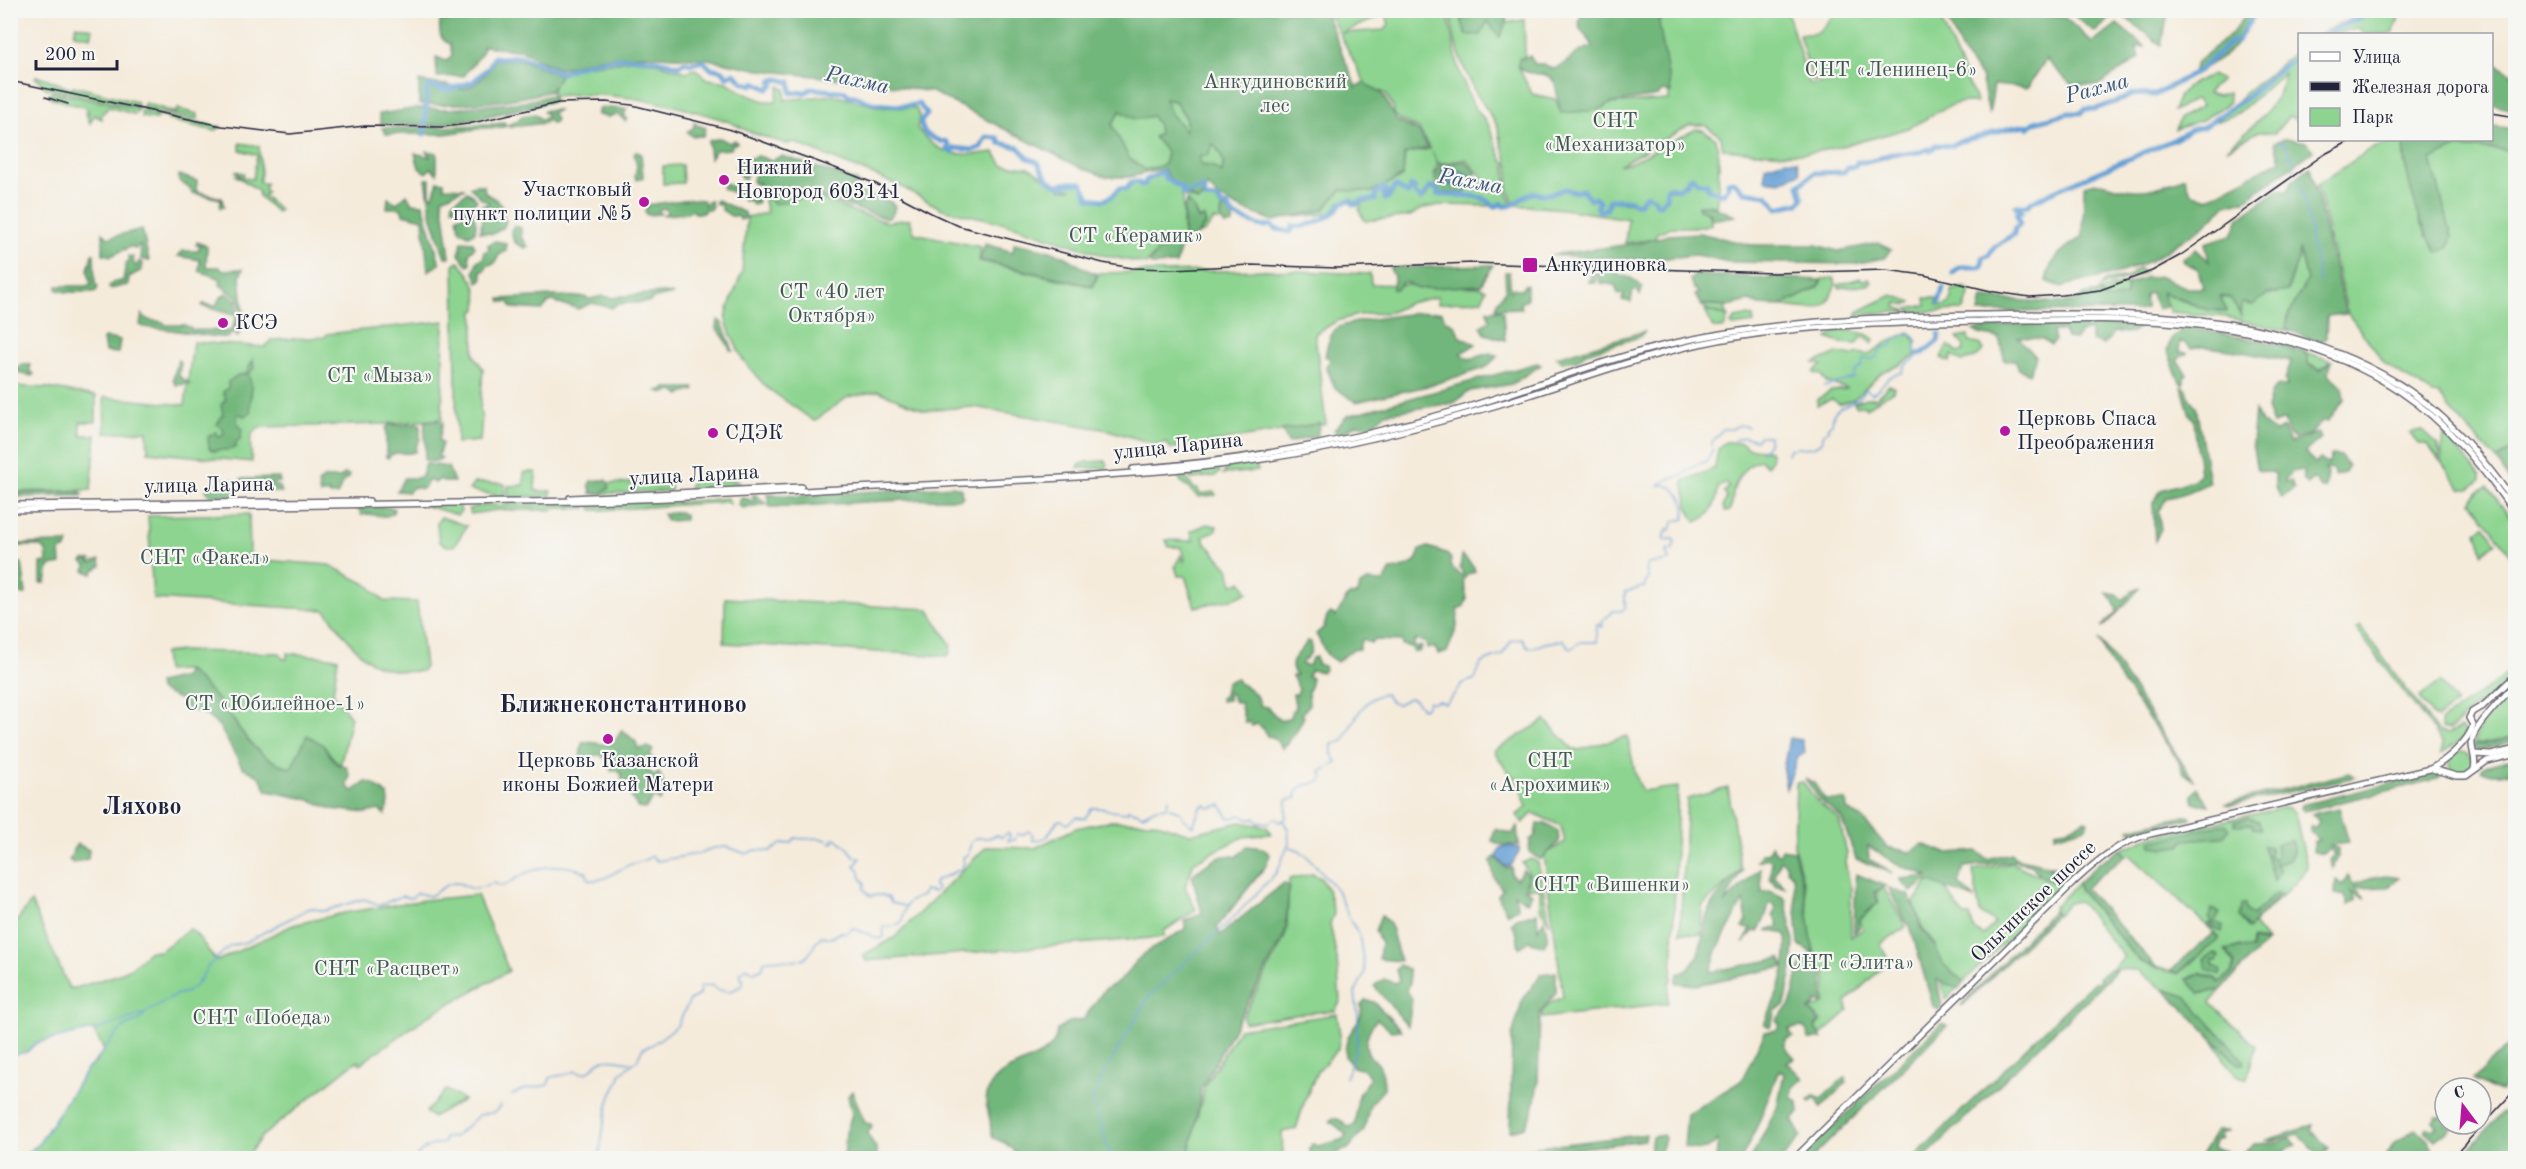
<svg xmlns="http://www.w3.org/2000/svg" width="2526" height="1169" viewBox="0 0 2526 1169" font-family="'Old Standard TT',serif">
<rect width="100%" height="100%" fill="#f6f6f2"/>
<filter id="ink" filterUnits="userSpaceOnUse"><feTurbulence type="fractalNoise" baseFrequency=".0167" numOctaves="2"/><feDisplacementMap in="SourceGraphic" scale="12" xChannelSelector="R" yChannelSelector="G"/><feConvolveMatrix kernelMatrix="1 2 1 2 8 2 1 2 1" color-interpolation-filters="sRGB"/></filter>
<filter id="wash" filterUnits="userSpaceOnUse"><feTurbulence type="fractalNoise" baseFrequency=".008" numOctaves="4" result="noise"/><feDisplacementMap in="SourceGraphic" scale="24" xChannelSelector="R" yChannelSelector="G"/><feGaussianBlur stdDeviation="1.35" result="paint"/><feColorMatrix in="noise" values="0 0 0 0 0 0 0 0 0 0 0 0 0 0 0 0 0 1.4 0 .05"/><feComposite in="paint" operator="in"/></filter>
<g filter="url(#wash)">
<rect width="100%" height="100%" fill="#f5ebdb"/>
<g fill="#8cd48f" stroke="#577b65" stroke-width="1.5">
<polygon points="1328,11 1383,11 1382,16 1341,33 1384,30 1389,25 1385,11 1447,11 1459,71 1473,105 1488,124 1503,162 1506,162 1506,189 1511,204 1495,205 1483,196 1465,194 1467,189 1479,183 1482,177 1466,159 1439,164 1432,152 1438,164 1434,173 1436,188 1430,187 1422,197 1416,193 1416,188 1411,185 1408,192 1395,185 1387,196 1389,192 1385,185 1403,177 1405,154 1430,149 1419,129 1400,120 1393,113 1394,109 1385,93 1366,85"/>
<path d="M 1450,11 L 1459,11 L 1466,35 L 1488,20 L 1500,38 L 1506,23 L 1524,20 L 1525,56 L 1519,59 L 1518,66 L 1532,94 L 1555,99 L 1559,107 L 1669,100 L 1668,81 L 1656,21 L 1699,11 L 1787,11 L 1810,85 L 1833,81 L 1831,77 L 1813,81 L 1799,35 L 1818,33 L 1837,11 L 1937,11 L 1977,103 C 1949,97 1931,120 1905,129 C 1879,137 1851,144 1825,150 C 1791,157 1757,152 1723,149 L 1721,137 L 1705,125 L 1690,125 L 1619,165 L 1632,162 L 1696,129 L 1703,130 L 1716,139 L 1719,158 L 1718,191 L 1708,188 L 1708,184 L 1697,181 L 1693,176 L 1677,188 L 1672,186 L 1666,188 L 1665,197 L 1659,203 L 1655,198 L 1646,195 L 1636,203 L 1631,200 L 1608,200 L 1607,208 L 1600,210 L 1598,205 L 1600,202 L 1595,198 L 1590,198 L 1583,189 L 1575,191 L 1567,188 L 1554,193 L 1532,192 L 1513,203 L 1508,187 L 1509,166 L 1499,137 L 1501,138 L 1497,125 L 1474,90 L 1462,63 L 1455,41 Z"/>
<polygon points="2369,11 2397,11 2399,17 2393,34 2364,34 2359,28 2336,34 2318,34"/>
<polygon points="76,25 93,29 91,37 74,34"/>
<path d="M 2299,49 L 2299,78 L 2296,92 L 2299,121 L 2289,116 L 2275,133 L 2257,132 L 2227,149 C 2250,128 2281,106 2284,73 L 2238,113 L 2216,122 L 2246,92 Z"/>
<path d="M 632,60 L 653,62 L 686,72 L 695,69 L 708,79 L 727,82 L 744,93 L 764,101 L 776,101 L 779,86 L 785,89 L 785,100 L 833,95 L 880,107 L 916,108 L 920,117 L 917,128 C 939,157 960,157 994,152 L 1003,165 L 1029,167 L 1061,189 L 1072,189 L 1066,188 L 1064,183 L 1082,183 L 1088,199 C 1107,202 1107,202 1121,188 L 1127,189 L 1131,182 L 1138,182 L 1140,185 L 1145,184 L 1146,181 L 1163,173 L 1166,179 L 1181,189 L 1183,195 L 1183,237 L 1157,252 L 1146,264 L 1103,255 L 1005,223 L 942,209 L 900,186 L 793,142 L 787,144 C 776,140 763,137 752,133 C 743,129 735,124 727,121 C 672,103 611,90 554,96 L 551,91 L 560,75 L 578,67 Z"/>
<path d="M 2211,75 L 2221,80 L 2207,93 L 2218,96 L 2228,93 L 2229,103 L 2204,119 L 2176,129 L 2180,118 L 2202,106 L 2196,99 L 2173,111 C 2180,88 2189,84 2211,75 Z"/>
<path d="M 36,76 C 51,78 58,85 72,89 L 73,86 L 128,100 L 137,102 L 138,107 L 46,88 L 35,77 Z"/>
<polygon points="52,92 138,109 136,114 133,114 109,107 101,115 102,119 94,115 90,123 85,112 89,113 87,108 51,98 49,96"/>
<polygon points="1164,99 1175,101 1186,118 1186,131 1171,114"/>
<polygon points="145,103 176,113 177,109 198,114 198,119 144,109 142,108"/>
<polygon points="141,111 221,127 215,131 168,120 169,117 159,115 156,119 142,117"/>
<polygon points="1120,111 1135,119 1152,116 1158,125 1159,134 1154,137 1167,153 1164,165 1145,170 1129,158 1112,125"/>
<path d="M 2398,140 L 2403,140 L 2404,162 L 2426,236 L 2452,236 L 2430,160 L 2458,147 L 2505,150 L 2515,153 L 2515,448 L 2497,460 C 2487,449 2441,403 2439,394 L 2433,394 L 2386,365 L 2348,314 L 2317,185 L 2371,149 Z"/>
<polygon points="240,143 259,146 261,174 259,182 266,184 264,189 267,192 264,196 280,210 277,212 259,196 258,190 235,175 241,176 235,171 244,173 243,178 253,179 257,155 240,150"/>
<path d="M 1213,143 C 1221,154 1225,160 1222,173 L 1201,165 L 1199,157 L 1208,155 Z"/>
<polygon points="682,165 683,183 663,184 663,166"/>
<polygon points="756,173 852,211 886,222 910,219 914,233 981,247 979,261 1093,287 1099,273 1268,270 1370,274 1371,284 1479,287 1486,289 1482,300 1438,304 1437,297 1409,303 1391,312 1358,315 1337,321 1315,334 1326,424 1171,449 1166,442 1158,445 1108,430 974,407 924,410 878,391 848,397 814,421 766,387 743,360 730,333 726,320 728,309 742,272 747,217 767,213 761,188 753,180"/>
<path d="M 1692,178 L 1697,183 L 1706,185 L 1707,190 L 1718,193 L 1716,208 L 1710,205 L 1698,205 L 1699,209 L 1708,212 L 1711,224 L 1705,227 L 1671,227 L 1657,233 L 1654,239 L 1625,243 L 1628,219 L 1563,209 L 1513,205 L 1532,194 L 1554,194 L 1566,189 L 1576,193 L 1582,191 L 1589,200 L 1595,199 L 1598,203 L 1596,205 L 1599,212 L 1608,209 L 1612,200 C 1617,204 1627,200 1635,204 L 1640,203 L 1646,196 L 1654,199 L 1656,204 L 1660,205 L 1667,198 L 1668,190 L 1679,190 Z"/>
<polygon points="1396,188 1408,195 1410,193 1411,188 1420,200 1424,199 1431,188 1436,190 1437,195 1482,198 1493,206 1440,205 1424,208 1410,216 1365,221 1359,211 1362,202 1376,201 1377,194 1382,189 1385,189 1383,194 1384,199 1388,199"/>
<polygon points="1379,189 1373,200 1365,198 1354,203 1351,199 1340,202 1330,214 1295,217 1324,210 1341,190 1371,192"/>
<path d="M 1185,195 L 1199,202 L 1203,196 L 1208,200 L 1215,199 L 1221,207 L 1221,221 L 1214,220 L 1205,232 L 1198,235 L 1206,224 L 1204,217 L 1199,219 C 1195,209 1186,202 1185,195 Z"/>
<polygon points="2298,247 2307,279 2288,316 2286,329 2291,332 2226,317 2170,312 2162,293 2207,310 2227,312 2220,297 2230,298 2241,316 2242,303 2253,305 2268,294 2288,291 2298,258"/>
<path d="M 459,262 C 473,278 480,288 477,310 L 474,311 L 474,355 L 483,369 L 480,412 L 482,416 L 480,441 L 457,443 L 454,263 Z"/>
<polygon points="2139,268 2144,273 2101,287 2106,280 2126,278"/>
<path d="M 1834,278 L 1836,284 C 1833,289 1831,297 1827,302 C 1817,314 1794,306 1781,306 L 1819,287 L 1822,279 Z"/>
<polygon points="1860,278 1865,281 1868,278 1872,282 1868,285 1839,288 1838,285"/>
<polygon points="2126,284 2126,296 2106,300 2100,291"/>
<polygon points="1965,287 1970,292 1964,310 1911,312 1908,309 1926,305 1925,298 1937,298 1937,305 1944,306 1950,303 1952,290"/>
<polygon points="1892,295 1912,302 1907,305 1897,303 1896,307 1907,311 1857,315 1857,312"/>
<polygon points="1700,305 1728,306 1724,310 1728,315 1713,312"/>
<polygon points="1705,310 1728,317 1724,328 1713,328"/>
<polygon points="1746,316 1753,317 1754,323 1733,326 1731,324 1735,318"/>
<path d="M 444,321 L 442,419 L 385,424 L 261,427 C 246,432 251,448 252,462 L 148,452 L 147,431 L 105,433 L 104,397 L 185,405 L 193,342 L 265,347 L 271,340 L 325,337 L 327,334 Z"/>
<polygon points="1846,330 1866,334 1874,339 1872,344 1866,338 1861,338 1857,344 1840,343 1827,338 1837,331"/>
<polygon points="1909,332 1916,341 1915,356 1898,366 1882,372 1854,399 1839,404 1832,399 1817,405 1818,399 1831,391 1848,389 1826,382 1821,375 1814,373 1815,370 1822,365 1814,363 1837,353 1852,356 1858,353 1868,355 1888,342"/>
<polygon points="1968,336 1969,342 1981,345 1984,350 1975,358 1962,361 1952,355 1950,362 1941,358 1948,345 1959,353 1963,351 1964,346 1957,338"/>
<polygon points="2281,344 2332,361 2320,369 2308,364 2308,356 2303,351 2297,349 2293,352"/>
<polygon points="1889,385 1894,387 1893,391 1866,408 1864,405 1857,407 1854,403 1866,398 1876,398"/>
<polygon points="10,386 47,388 96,396 96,422 80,422 81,435 96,435 91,490 11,492"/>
<polygon points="2416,431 2423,431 2440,447 2437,449 2440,451 2439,460 2427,444 2418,444 2410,433"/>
<polygon points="2444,434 2480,475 2480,480 2470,489 2461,489 2441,462"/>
<path d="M 1725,442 L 1742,443 L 1747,448 L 1770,451 L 1772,457 L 1767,466 L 1761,460 C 1747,462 1739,476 1734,488 C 1731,496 1735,504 1728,512 L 1725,511 L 1723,506 L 1727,497 L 1724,492 L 1729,487 L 1725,483 L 1718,488 C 1717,503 1711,518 1695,522 L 1688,507 L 1683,481 L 1715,468 L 1718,449 Z"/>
<polygon points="1106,461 1108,465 1106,468 1078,468 1079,465 1087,462"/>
<polygon points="1256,463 1258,471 1223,474 1228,467"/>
<polygon points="1218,468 1220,472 1215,476 1191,479 1186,474 1187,471"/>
<polygon points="524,472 536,472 535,491 551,491 551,496 508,497 508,486 524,485"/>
<polygon points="1178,474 1181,474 1195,489 1198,489 1199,494 1214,492 1216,495 1198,497 1180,480"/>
<polygon points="735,480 735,482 740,482 738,487 689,489 691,481"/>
<polygon points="657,482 657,485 671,486 671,491 591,494 590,484"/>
<polygon points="474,483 502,483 505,485 504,497 469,490"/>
<path d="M 2488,487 L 2515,524 L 2515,560 L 2472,502 C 2474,494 2480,488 2488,487 Z"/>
<polygon points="728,498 730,504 726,502 679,505 679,502"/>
<polygon points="677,500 677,505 601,510 592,510 590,506"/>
<polygon points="585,504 586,508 555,508 554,510 497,510 471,514 468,509 487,505"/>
<polygon points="423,505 459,505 461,511 457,515"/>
<path d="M 249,514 L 250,559 L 329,565 L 368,585 L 384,601 L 417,602 L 425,667 L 422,671 C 365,675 357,650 325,610 L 153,599 L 148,516 Z"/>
<polygon points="441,517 467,526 454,546 447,546 439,542 437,523"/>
<polygon points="1207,524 1217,526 1215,531 1203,536 1205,542 1229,569 1233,584 1242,582 1248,592 1236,598 1195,607 1185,576 1178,576 1175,566 1181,555 1184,561 1185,557 1180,547 1169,547 1166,540 1193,541 1191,531"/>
<polygon points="2484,525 2496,542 2483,553 2477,532"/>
<polygon points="725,598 928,609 951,645 950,653 947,656 724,643"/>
<polygon points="2360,626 2437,731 2448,734 2461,728 2465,732 2463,739 2441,754 2443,743 2356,629"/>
<path d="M 182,651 L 280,653 L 283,659 L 287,659 L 287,653 L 338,658 L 333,694 L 351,717 L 341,763 L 338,764 L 322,744 L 291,768 C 262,761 247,741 232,718 C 222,703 201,681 187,670 L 166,671 L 164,653 Z"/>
<polygon points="2515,665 2515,673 2490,698 2471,710 2458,724 2449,730 2441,728 2441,721 2502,678"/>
<polygon points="2440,682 2456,703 2437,718 2433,716 2419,698"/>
<path d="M 2511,698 L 2515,699 L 2515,737 L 2481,744 L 2474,743 C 2476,730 2497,700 2511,698 Z"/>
<polygon points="1545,720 1573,749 1579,750 1627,736 1636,776 1642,791 1678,787 1672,979 1669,984 1668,1003 1542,1018 1542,1012 1550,1003 1563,997 1544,855 1565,842 1561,826 1533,813 1523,823 1517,815 1527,807 1517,780 1505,768 1494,751"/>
<circle cx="2461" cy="763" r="12"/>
<polygon points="1803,782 1816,800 1839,819 1847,853 1845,862 1851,889 1851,937 1863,929 1860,920 1879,902 1876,892 1884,888 1906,927 1880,944 1889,961 1846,1002 1848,1011 1821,1035 1815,1027 1821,1021 1810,1010 1825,1003 1826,970 1819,967 1812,943 1804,885 1794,846 1796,783"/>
<polygon points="1728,788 1741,870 1702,906 1701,934 1680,933 1687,799"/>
<path d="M 2287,807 L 2295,813 L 2307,867 C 2293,890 2270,904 2253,924 L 2267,941 L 2252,939 L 2251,949 L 2240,946 L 2225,950 L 2235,964 L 2231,973 L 2220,982 L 2215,978 L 2200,973 L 2187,979 L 2200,994 L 2221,990 L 2210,1003 L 2256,1046 L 2247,1078 C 2228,1077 2223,1053 2214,1041 C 2200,1024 2177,1000 2160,987 C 2152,981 2145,977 2138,970 L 2112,969 L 2124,957 L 2079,901 L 2069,903 L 2057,915 L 2053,908 L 2078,883 L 2079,890 L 2140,962 L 2178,974 L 2220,938 L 2129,854 L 2126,856 L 2122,849 L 2145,839 L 2166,833 Z"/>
<polygon points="1110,821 1154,822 1190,834 1240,822 1267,827 1271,834 1243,837 1194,862 1185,887 1196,910 1164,931 1164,937 866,961 863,955 894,938 986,847 1035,848 1076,828"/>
<polygon points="1531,859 1538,863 1550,924 1540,908 1540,888 1527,888 1529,873 1522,863"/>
<polygon points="2012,863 2062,886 1946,999 1939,978 1936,945 1922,928 1914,902 1929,881 1945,888 1964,916 1970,916 1974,929 1983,935 1995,923 1980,913 1973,870"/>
<polygon points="1312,874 1321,878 1328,890 1334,914 1330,923 1337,959 1340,1002 1335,1011 1307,1013 1244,1023 1243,1017 1284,939 1287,929 1289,879"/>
<path d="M 477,895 L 509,971 L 431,1014 L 360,1064 L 359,1061 L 354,1063 L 261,1137 L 246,1158 L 27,1158 L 25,1154 L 38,1145 L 87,1069 L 95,1063 L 104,1050 L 93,1030 L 36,1043 L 27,1052 L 11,1055 L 11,929 L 31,902 L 69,988 L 75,988 L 117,975 L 132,967 L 145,955 L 150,951 L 160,951 L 190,929 C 202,937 206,950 217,961 L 293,925 L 344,913 L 424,900 Z"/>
<polygon points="1337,1014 1340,1035 1338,1049 1317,1072 1305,1100 1296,1129 1282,1132 1283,1158 1187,1158 1205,1085 1239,1029"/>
<polygon points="446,1090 464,1100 432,1117 426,1112"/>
</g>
<g fill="#71b67a" stroke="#4a6c5a" stroke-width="1.5" fill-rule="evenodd">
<path d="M 465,11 L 1325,11 L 1356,87 L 1364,83 L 1382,93 L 1397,121 L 1418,131 L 1428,148 L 1404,154 L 1403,176 L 1371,192 L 1341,190 L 1323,209 L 1274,221 L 1241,209 L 1220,198 L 1207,186 L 1199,201 C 1187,196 1169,180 1164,169 L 1129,177 L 1106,177 L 1079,167 L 932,92 L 877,83 L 760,70 L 707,59 L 643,55 L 601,58 L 560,69 L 538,60 L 524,51 L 483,46 L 483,51 L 464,76 L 437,77 L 436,57 L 446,61 L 452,55 L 450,44 C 439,40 439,32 440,21 L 462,18 ZM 1165,99 L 1175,101 L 1186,117 L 1186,131 L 1171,114 ZM 1120,111 L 1135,119 L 1152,116 L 1158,125 L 1159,134 L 1154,137 L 1167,153 L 1164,165 L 1145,170 L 1129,158 L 1112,125 ZM 1213,144 C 1221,154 1226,161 1222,173 L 1211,166 L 1201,165 L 1199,157 L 1208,155 Z"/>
<polygon points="1459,11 1459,10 1508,11 1506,23 1499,38 1488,21 1481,35 1466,35"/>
<path d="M 1590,11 L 1657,11 L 1671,93 L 1662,91 L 1658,96 L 1611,103 L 1601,109 L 1590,111 L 1561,113 C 1557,104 1558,93 1555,84 C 1548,67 1529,80 1518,66 L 1519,59 L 1530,56 L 1535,64 L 1543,64 L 1554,69 C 1570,63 1576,49 1593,47 C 1588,32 1573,34 1582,14 L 1589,14 Z"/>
<polygon points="2006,11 2008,14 2063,16 2093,43 2117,24 2145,47 2136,47 2140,58 2097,86 2071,84 2046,60 2027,88 1994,85 1989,115 1981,76 1965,57 1943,11"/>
<polygon points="2068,11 2166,11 2167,18 2161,45 2118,12 2095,32"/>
<path d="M 2248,11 L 2251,16 C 2246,26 2242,38 2235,46 C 2229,53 2201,71 2192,75 L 2196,63 L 2233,32 Z"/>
<path d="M 519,59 L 560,75 L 551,91 C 509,102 462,106 419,104 L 419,81 C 429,83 437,84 447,85 C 451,86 456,89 460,89 C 475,89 489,71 495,60 Z"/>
<polygon points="2492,62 2515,76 2515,110 2492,105"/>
<polygon points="551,95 555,101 475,119 434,125 381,124 379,114 418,108 447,109 524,102"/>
<polygon points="601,108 627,109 624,114 627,119 625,121 618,114 608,117 598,115 598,110"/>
<polygon points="546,110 558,110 552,114 556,119 554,123 551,123 547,120 545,123 510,127 508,125 517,121 522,116 535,114 540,119 546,118 548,115 543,112"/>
<path d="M 504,122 L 506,125 L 504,127 L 483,128 L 445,134 L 386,134 L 382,128 C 416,128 449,128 482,124 C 491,123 496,126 504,122 Z"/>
<polygon points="694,122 697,125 706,128 703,136 692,136 687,132 694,127"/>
<path d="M 2492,126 L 2515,129 L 2515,153 L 2505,150 L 2458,147 L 2431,160 L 2452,236 L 2448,248 L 2438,253 C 2417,224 2405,175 2403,140 L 2492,140 Z"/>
<polygon points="720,138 729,143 735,140 737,143 732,145 731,149 716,150 710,158 708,141"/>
<path d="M 2286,138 L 2307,142 L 2313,151 L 2245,200 L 2226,205 L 2203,227 L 2152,260 L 2122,272 L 2060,287 L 2046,281 C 2050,259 2063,248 2083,237 L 2084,186 C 2106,179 2105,186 2125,189 C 2147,193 2165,186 2185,177 L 2191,193 L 2207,199 L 2280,160 L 2274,142 Z"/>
<polygon points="426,151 437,153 437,174 431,168 426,173 419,168 415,153 430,157"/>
<polygon points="636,151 641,154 643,177 637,180 635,176 637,166 634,154"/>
<path d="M 758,156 C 775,161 764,162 783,156 L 857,181 L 858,185 L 853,187 L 854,191 L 891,202 L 895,206 L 893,214 L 887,219 L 815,195 L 775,204 L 768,198 L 767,193 L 760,187 L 759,182 L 754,184 L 752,181 L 756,172 L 754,168 L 749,167 L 745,179 L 741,178 L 739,172 L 735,171 L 738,161 Z"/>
<path d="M 1465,161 L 1476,173 L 1474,177 L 1449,167 L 1442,170 C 1438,185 1455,187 1466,188 L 1465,193 L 1439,193 L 1436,173 L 1440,165 Z"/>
<polygon points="2310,167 2346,314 2327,316 2326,338 2319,342 2286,329 2288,316 2307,280 2299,248 2298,259 2287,291 2268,294 2253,305 2242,303 2241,316 2230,298 2220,296 2227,311 2206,309 2162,292 2166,307 2157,309 2151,293 2145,294 2146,308 2138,311 1979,312 1982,298 2061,303 2079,300 2083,295 2100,292 2106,300 2126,296 2127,284 2147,277 2149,278 2158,276 2188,288 2203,288 2198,269 2184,262 2183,258 2196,249 2209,261 2205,243 2232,235 2239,218 2278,190 2289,190 2292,181"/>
<polygon points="179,175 197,181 196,191 222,198 224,207 220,208 221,199 192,193 190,188 179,181"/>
<polygon points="426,179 430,179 430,194 433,196 438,181 444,182 444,187 465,188 442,198 450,257 445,257 432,218"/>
<polygon points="725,183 758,200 757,204 753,205 748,200 744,201 740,195 723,189 722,187"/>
<polygon points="474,185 484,185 485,193 496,199 506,211 502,216 506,221 504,227 493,234 480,232 482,219 479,212 482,205 487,205 488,202 482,199 470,187"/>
<polygon points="467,192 473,195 477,201 471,205 476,223 475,232 469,235 460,231 457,217 463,215 465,211 462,209 452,208 453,202"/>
<polygon points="407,194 412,203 423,204 440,264 428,271 423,219 403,214 401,208 387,208 388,198 397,203"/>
<polygon points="691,199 703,200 705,205 710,200 712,205 710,210 705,209 703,213 695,213 692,210 687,213 664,215 667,212 665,208 661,209 658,211 661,214 647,215 645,212 647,205"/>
<polygon points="717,200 745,213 746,218 740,220 738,216 731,216 722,210 722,206 716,204 715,201"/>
<polygon points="1187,202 1193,207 1198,220 1204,217 1205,224 1197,235 1182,243 1176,264 1151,265 1149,263 1157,252 1184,237 1184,208"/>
<polygon points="1710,205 1735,216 1711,220 1709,212 1699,209 1698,206"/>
<path d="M 1222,207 C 1230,212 1234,215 1233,224 L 1225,226 L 1221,218 Z"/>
<polygon points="514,226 521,228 521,237 528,246 525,248 514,242 511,230"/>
<polygon points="142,229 149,261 141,259 140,245 135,249 132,246 111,256 103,254 103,232 108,238"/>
<polygon points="1699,233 1751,245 1816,245 1838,251 1879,243 1891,250 1884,258 1854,264 1729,262 1696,255 1646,260 1550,255 1639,243 1669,235"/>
<polygon points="462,241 473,242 475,247 469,253 470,264 467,265 459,254"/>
<polygon points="495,241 506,243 506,251 499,255 495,263 488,265 484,271 481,271 483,279 478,282 474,272 477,261 484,258 484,252 489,250 488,245"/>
<polygon points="197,242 207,246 206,267 219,267 222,270 243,269 240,277 244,314 239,336 237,337 235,334 241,313 238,298 220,285 221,279 199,271 200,260 178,256 183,251 198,251 200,246 196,245"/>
<path d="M 1014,243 C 1030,246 1047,249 1062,255 C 1075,261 1083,270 1097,274 L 1093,286 L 980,260 L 985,244 L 1013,252 Z"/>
<polygon points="92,254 94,254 95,284 98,286 96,292 66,292 57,290 57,286 86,286 91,284 88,270"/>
<polygon points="128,256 133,257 134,264 137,266 139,261 143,263 142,270 129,277 128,285 110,289 109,286 114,282 123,281 126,263 129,260"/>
<polygon points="1493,265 1481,285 1418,289 1408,283 1403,282 1397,289 1393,289 1394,277 1390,268"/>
<polygon points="1618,271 1619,275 1631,278 1643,287 1640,295 1637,290 1633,290 1631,302 1622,300 1624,294 1618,294 1615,285 1600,283 1598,276 1595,276 1596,283 1588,282 1592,273"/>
<polygon points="1505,272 1509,272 1511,291 1514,288 1522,290 1524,285 1527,285 1527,299 1520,303 1522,308 1496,309 1498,300 1506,290"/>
<polygon points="1695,275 1821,280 1818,287 1780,306 1759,305 1749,301 1729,306 1701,304 1695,295 1699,293 1693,288 1690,280"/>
<path d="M 226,293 L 236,300 C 238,315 239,327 228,338 C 206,336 185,332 164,329 C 156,327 147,330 140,325 L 142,314 L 148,320 L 163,322 L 166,325 L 185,325 L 193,330 L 231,331 L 237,316 L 202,306 L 203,304 L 216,306 L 219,299 Z"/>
<path d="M 663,293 L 673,294 L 652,299 L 650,302 L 617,304 L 612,308 L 592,303 L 578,309 C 570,304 561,308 554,301 L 549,302 L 542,310 L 512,308 L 509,302 L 501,302 L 500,299 L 553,296 L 584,297 L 590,299 L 603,296 L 614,298 L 622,296 Z"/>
<polygon points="1500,310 1503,312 1505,340 1485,334 1481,326 1490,321 1487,311"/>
<path d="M 1424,312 L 1442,312 L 1445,320 L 1455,325 L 1460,337 L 1476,344 L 1461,353 L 1469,359 L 1490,353 L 1498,356 L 1485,368 L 1428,386 L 1356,402 L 1335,388 L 1326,366 L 1331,360 L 1325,356 C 1327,347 1329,336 1336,329 C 1344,321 1409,314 1424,312 Z"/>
<polygon points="718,320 722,323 733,351 730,350 723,336 717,329"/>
<polygon points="2022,324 2141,325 2131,333 2114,332 2104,345 2091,341 2091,330 2082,332 2076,339 2066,338 2063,331 2053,331 2055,341 2051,345 2042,339 2018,337 2036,357 2029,374 2019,369 2015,361 2005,361 1999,338 1979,334 1973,330"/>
<path d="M 2185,327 L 2280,344 L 2293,352 L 2297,349 L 2303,351 L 2308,357 L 2308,364 L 2320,370 L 2332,362 L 2328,374 L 2343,387 L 2345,399 L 2328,421 L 2322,421 L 2311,434 L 2294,439 L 2289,434 L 2284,420 L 2273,424 L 2267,409 L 2271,393 L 2278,386 L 2287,386 L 2285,380 L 2291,361 C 2271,358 2207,343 2191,348 L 2186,343 L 2180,342 L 2179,352 L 2187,353 L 2177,360 L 2187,374 L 2184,377 L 2184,385 L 2179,380 L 2167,350 L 2171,339 Z"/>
<polygon points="1645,331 1639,337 1586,353 1577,360 1561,362 1556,357"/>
<polygon points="105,338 120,340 118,353 105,352 103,339"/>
<path d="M 253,359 L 254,368 L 248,375 C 256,389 248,399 251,412 L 244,416 L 241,414 L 237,415 L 237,423 L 242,429 L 240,439 L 236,442 L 236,447 C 228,452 222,448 214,451 L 209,448 L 208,437 L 216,432 L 219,437 L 224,435 L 223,429 L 217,424 L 223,414 L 221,405 L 226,399 L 223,392 L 228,388 L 228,382 L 238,375 L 246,374 Z"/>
<polygon points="178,360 181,363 179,376 190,384 176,385 173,380"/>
<polygon points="1537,363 1541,365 1512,384 1470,391 1454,403 1386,413 1370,427 1357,424 1340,435 1334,430 1347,416"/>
<polygon points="23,364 30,365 30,372 34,374 32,376 11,372 11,370 19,370 19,366"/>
<polygon points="2182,387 2187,389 2189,398 2196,406 2209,483 2186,493 2167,498 2158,511 2161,529 2155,541 2153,504 2161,490 2194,480 2200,474 2194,420 2189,413"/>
<polygon points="667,388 694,388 695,390 679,395 674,391 664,393 658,391"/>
<polygon points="2255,410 2261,422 2275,432 2284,428 2290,443 2318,433 2321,438 2305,452 2315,464 2320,459 2329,464 2331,455 2341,456 2348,466 2345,473 2334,476 2333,470 2325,469 2327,474 2325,489 2321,489 2314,478 2308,484 2303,480 2303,470 2292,472 2286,478 2285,482 2291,481 2294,489 2282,498 2275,487 2275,473 2257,470 2252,443"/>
<path d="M 433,420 L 443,422 L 439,440 L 442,444 L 438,456 L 442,458 C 437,462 428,463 424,459 C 428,446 423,434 425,421 Z"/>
<polygon points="1320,423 1317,436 1288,443 1282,430"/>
<path d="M 420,424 L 420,439 L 415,448 L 416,451 C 406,457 396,448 388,458 L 386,457 L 386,428 L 389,425 Z"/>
<polygon points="2515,448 2515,489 2497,460"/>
<polygon points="427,464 448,467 454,482 444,482 440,479 435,483 429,480 423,489 414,487 408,492 397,491 404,478 418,478 423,475 424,465"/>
<polygon points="344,474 349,475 348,479 344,480 337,495 330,495 328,492 320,495 318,483 325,478 340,478"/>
<polygon points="216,478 234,480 238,496 210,496 206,490"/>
<path d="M 279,478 L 280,482 L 272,483 L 272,485 L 279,487 L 282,492 C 272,492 258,493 251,489 L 248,491 L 239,485 L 241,479 Z"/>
<polygon points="600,480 606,480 609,483 609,488 601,493 593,493 589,485 591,481"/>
<path d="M 953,486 L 962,489 L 961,493 L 963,496 L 961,499 C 898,498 834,505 770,507 L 767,494 L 798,496 Z"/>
<polygon points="81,492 83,495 80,496 11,497 11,493"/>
<polygon points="752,495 756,495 766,504 742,508 738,504 742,497 755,502"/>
<path d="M 381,507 L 394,508 L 393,513 C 383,521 372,511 361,515 L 361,512 L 356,508 Z"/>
<polygon points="679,512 685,515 685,520 667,521 663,514"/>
<polygon points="68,543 66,549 60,550 61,564 49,566 46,583 41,583 41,563 47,562 46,551 40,546 11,546 11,544"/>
<path d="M 1428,547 L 1446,553 L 1451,559 L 1450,565 L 1461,576 L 1463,573 L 1460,568 L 1462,555 L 1474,567 L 1475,572 L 1468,574 L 1463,580 L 1467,599 L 1464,606 L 1458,610 L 1457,627 L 1447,652 L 1438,654 L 1435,648 L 1427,648 L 1426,643 L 1418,640 L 1414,641 L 1414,645 L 1418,649 L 1420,646 L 1422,647 L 1419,652 L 1414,652 L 1411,647 L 1402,645 L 1402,641 L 1375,640 L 1370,643 L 1364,639 L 1361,641 L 1359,649 L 1352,650 L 1337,662 L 1327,655 L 1316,634 L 1324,627 L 1327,616 L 1331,613 L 1336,616 L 1348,596 L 1358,594 L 1360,585 L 1368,581 L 1384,582 L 1391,570 C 1405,567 1416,568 1420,550 Z"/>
<polygon points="84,560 91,560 89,562 91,563 100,560 101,566 94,570 93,574 85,571 86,565 82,562"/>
<polygon points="14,563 22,563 26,594 14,594"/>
<polygon points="2140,588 2106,625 2101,627 2117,611 2113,600 2106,592 2116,594 2123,600 2132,591"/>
<polygon points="2099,640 2115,661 2194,781 2183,772 2178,760 2110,664"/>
<path d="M 1307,641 L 1311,642 C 1313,657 1307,655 1301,664 L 1309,666 L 1312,658 L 1316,657 L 1317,664 L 1324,666 L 1325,670 L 1322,672 L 1311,670 L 1307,676 L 1311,677 L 1311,684 L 1308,691 L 1309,704 L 1302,715 L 1304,717 L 1295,734 L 1289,739 L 1289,743 L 1285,745 L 1283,749 L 1273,737 L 1267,736 L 1264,730 L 1257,724 L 1252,726 L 1250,722 L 1245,723 L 1240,703 L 1235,702 L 1230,693 L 1228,693 L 1228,700 L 1221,701 L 1220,698 L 1224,695 L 1226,683 L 1236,678 L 1240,684 C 1250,687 1257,695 1261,706 L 1267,707 L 1281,721 L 1290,717 L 1292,710 L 1296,710 L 1293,694 L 1297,694 L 1299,689 L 1292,676 L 1296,675 C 1284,661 1303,652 1307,641 Z"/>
<path d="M 187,670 C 201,681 222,703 232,718 C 247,741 262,761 291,768 L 307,735 L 322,744 L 337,764 L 346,766 L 350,776 L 347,783 L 348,787 L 353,791 L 366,782 L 372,783 L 388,795 L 389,802 L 385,815 L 379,810 L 366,813 L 332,809 L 307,799 L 267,791 L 260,777 L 242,767 L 219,726 L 203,713 L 187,709 L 181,700 L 159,690 L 158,683 L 184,677 Z"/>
<path d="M 622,730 L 636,742 L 638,749 L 648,747 L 653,750 L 650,755 L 655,761 L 648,771 L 656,776 L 658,772 C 665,780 664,791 660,801 L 654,797 L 645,809 L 638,808 L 631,797 L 628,782 L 621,779 L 622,775 L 618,771 L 611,771 L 609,761 L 600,755 L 594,755 L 589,760 L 580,758 L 582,743 C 593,740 602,747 614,743 Z"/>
<polygon points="2515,737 2515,741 2479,751 2474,747 2475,744 2482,745"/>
<path d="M 2515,758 L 2515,769 C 2505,775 2491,776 2481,770 L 2485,766 Z"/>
<polygon points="2438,772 2441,778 2304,811 2301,808 2302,805"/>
<polygon points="2350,773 2356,777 2231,805 2224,804"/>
<polygon points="1805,778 1814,783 1825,800 1846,800 1847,810 1861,817 1887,847 1910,852 1922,844 1947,853 1977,851 1987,859 2012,853 2015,858 2066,869 2047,867 2066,880 2055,881 2040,875 2030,864 2014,861 1964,867 1959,884 1975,899 1927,881 1911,892 1900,879 1929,876 1898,865 1868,846 1869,859 1892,873 1856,859 1841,817 1820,800"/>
<polygon points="2198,788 2209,805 2194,803 2192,795"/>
<polygon points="2339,808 2349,843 2330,845 2338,849 2338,857 2333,868 2330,860 2334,854 2331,849 2323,854 2313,852 2314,841 2319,840 2310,832 2310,826 2315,829 2319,821 2312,814"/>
<polygon points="2189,815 2191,818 2131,832 2129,829"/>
<polygon points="2248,818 2259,821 2261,829 2253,828 2252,824 2235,825 2235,821"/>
<polygon points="2084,820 2088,821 2086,827 2055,836 2055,831 2067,829"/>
<polygon points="1545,823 1558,831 1559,842 1540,860 1529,852 1530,840 1535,836 1537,824"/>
<polygon points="2219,825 2226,825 2230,829 2222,837 2184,840 2180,846 2166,848 2152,846 2151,842"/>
<polygon points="1517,827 1519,845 1502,845 1492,841 1495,829 1512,834"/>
<polygon points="2292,841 2293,852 2289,860 2275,864 2280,870 2274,881 2263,846 2271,847 2269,855 2274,860 2277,850 2276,844"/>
<polygon points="77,844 89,850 88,859 73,863 69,860"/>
<path d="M 1771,845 L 1777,854 L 1780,854 L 1782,849 L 1794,851 L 1804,890 L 1816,967 L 1823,971 L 1823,1004 L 1817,1001 L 1815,1005 L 1809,1010 L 1819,1022 L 1815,1026 L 1822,1039 L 1809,1039 L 1806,1029 L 1801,1027 L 1789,1029 L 1793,1037 L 1786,1039 L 1786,1048 L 1795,1058 L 1787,1063 L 1804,1079 L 1794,1086 L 1791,1097 L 1798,1102 L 1799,1112 L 1792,1120 L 1801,1136 L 1783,1158 L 1751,1158 L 1777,1108 L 1784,1074 L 1779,1070 L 1759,1122 L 1742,1158 L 1716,1158 L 1718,1140 C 1707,1152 1700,1151 1684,1147 L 1687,1114 L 1741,1081 L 1765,1032 L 1777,1030 L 1780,1024 L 1776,1021 C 1780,1013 1789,1009 1791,1002 C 1796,991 1795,979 1800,968 C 1803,962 1809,959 1811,952 L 1799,945 L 1793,876 L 1787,870 L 1786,864 L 1780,860 L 1774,876 L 1785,887 L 1776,886 L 1770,878 L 1772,861 L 1768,858 L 1757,861 L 1761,854 L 1769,852 Z"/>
<path d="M 1247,846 L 1263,848 L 1270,855 L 1265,867 L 1217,927 L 1220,935 L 1284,883 L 1289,887 L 1285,934 L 1201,1089 L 1194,1133 L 1187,1158 L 1021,1158 L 1005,1143 L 993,1138 C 990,1132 991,1126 990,1120 C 989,1114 986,1107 986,1101 C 989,1057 1056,1068 1057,1030 L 1069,1022 L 1083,1020 L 1104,990 L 1120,981 L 1142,955 L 1185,929 L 1185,921 L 1202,913 L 1192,875 C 1208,864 1218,852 1237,857 Z"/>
<polygon points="2121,849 2125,855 2085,888 2156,967 2141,962 2080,890 2078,883 2100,862"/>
<polygon points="1495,857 1506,868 1512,868 1511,874 1516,879 1523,870 1528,874 1525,889 1532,893 1527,902 1514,894 1518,908 1507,914 1498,896 1502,889 1494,877 1491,861"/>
<path d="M 1760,868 L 1762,892 L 1770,891 L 1785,898 L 1794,942 L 1792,969 L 1785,1005 L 1776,1010 L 1770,1027 L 1764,1024 C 1778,995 1789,968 1786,934 L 1766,930 L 1779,927 L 1778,922 L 1773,916 L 1776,911 L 1774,904 L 1769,904 L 1766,915 L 1758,932 L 1754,931 L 1743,943 L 1751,929 L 1742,928 L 1747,920 L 1743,901 L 1718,948 L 1710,972 L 1780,958 L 1784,967 L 1696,985 L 1676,983 L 1678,974 C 1709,964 1697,924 1714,901 C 1721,889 1734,879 1743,869 L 1724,904 Z"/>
<polygon points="1856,874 1886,886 1874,892 1878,902 1860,919 1859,928 1854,933"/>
<path d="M 2348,875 L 2353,885 C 2368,879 2383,873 2399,878 L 2389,887 L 2355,888 L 2365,899 L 2351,893 L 2356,900 L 2348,905 L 2345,896 L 2335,894 L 2336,880 L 2342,885 Z"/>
<polygon points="1889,888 1908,895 1915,907 1921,929 1934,945 1944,965 1963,981 1959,989 1937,980 1942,1006 1938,1010 1933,1006 1910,926 1904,920"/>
<polygon points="2275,894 2280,894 2248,929 2239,917 2242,904 2245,904 2246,910 2253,916"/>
<polygon points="2211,909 2220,913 2215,922 2223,926 2222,932 2207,925 2210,923 2214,925 2209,917"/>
<polygon points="2054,910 2056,914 1963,1005 1961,1005"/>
<polygon points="1537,913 1538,929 1544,920 1548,937 1544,946 1529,941 1519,948 1517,934 1511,923 1517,918"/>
<polygon points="1381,915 1390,924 1400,961 1379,959 1381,943 1375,931"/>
<polygon points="2213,933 2219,938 2178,973 2171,970"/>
<polygon points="2252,940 2266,942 2221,990 2200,993 2187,980 2200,974 2215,979 2219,983 2232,973 2235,964 2226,950 2241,947 2252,949"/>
<polygon points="2214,953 2219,956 2217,961 2213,960 2213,965 2221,971 2220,975 2207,970 2204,959"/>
<polygon points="1399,965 1408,969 1410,983 1406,990 1412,1000 1408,1026 1374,986 1384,979 1395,983 1399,980 1396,970"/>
<polygon points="2110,969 2117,970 1924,1158 1913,1158 2094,982 2100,981 2099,977"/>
<polygon points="1556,972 1556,993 1540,1012 1538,1083 1533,1111 1525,1127 1510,1131 1512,1036 1522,1001 1541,974"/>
<polygon points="2164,989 2185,996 2244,1060 2244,1064 2238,1064"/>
<path d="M 1365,1000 L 1374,1002 L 1401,1030 L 1391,1031 L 1377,1019 C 1369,1028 1362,1044 1369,1055 C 1371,1059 1376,1061 1379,1065 C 1383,1072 1384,1082 1384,1089 L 1370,1105 L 1364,1130 L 1348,1149 L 1339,1152 L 1334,1158 L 1312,1158 L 1309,1149 L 1312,1144 L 1319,1146 L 1344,1139 L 1346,1134 L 1330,1121 L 1333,1118 L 1340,1120 L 1348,1127 L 1355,1125 L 1358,1096 L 1370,1078 L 1365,1070 L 1353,1067 L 1345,1057 C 1345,1049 1346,1039 1351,1032 C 1357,1023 1363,1017 1361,1005 Z"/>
<polygon points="1941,1024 1947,1026 1812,1158 1800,1158"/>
<polygon points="2515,1038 2515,1071 2507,1077 2502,1091 2491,1089 2473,1080"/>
<polygon points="1845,1077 1847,1082 1821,1107 1816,1098 1810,1102 1808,1100 1815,1095 1821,1099"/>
<polygon points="852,1091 865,1123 871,1124 872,1128 867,1133 877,1150 877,1158 844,1158 846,1133 852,1114 848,1096"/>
<polygon points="2503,1112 2515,1117 2515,1143 2501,1158 2461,1158"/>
<polygon points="2445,1114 2445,1124 2456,1124 2435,1140 2425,1131 2427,1127 2434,1129 2437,1126 2433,1121 2436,1117 2442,1117"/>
<polygon points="2313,1125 2311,1131 2329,1148 2321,1156 2299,1134 2272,1141 2267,1140"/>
<polygon points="2416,1129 2428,1139 2435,1155 2431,1158 2385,1158 2396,1142"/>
<polygon points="2216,1131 2229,1131 2219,1134 2221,1138 2215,1140 2213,1148 2226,1151 2228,1157 2199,1158"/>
<polygon points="1646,1134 1645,1140 1503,1158 1472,1158 1472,1155"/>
<polygon points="1663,1135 1665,1138 1659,1158 1648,1158 1652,1137"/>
<polygon points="2291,1138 2296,1145 2286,1149 2281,1158 2238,1158 2254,1144 2274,1143"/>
</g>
<g fill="#639fd4" stroke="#426088" stroke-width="1.5">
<polygon points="1785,160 1797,161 1800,173 1780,182 1765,180 1765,166"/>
<path d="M 1450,168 L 1470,175 L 1473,183 C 1464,191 1453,185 1444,181 L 1442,171 Z"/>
<polygon points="1789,738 1802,740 1805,753 1799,755 1786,789 1783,770"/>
<polygon points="1508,846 1519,848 1519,852 1511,866 1505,866 1497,857 1500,848"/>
</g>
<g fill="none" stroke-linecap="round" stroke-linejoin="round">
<g stroke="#639fd4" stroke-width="1.5">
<polyline points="2279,141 2286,145 2289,155 2294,160 2294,169"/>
<polyline points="2298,180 2309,217 2309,228 2312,233 2309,235 2316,261 2319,284"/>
<polyline points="1734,440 1744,437 1756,440 1760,436 1769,436 1769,442 1762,452"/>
<path d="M 1787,454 L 1789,449 L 1813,447 L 1822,442 L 1824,433 L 1828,430 L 1828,426 L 1832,423 L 1834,413 L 1839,408 L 1858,399 L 1866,389 L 1872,394 C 1883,387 1886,374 1902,373 C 1903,363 1913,362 1917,357 L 1915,349 L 1918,341 L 1911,333 C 1902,335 1895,338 1890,347 L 1884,347 L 1874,359 L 1863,359 L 1862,366 L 1855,373 L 1854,378 L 1824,387"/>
<polyline points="1167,805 1169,798"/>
<polyline points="1290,847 1299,850 1311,860 1337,890 1351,922 1359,934 1365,972 1355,993 1358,1016 1356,1049 1346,1078"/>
<path d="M 482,887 C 490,886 492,880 500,886 C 510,885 512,880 520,876 C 541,865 565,863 586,872 L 589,880 C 603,882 613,873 625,867 C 633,862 642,863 652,856 L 657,861 L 702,853 L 713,848 L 728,847 L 746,854 L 756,850 L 771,851 L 781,844 L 791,843 L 795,838 C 810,841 819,834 832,843 L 834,842 L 833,839 L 836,838 L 849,849 L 855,857 L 860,858 L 855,866 L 859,869 L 861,878 L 865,883 L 864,889 L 870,896 L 882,895 L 889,898 L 891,903 L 904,906"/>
<path d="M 10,1055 L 27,1052 L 36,1043 L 102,1028 L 145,1013 L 175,995 L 187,992 L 197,984 L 209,965 L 230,946 L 246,942 L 310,908 L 324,911 L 364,899 L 380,905 L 402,896 L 411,898 L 417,893 L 430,896 C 440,890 449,880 461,884 C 469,887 470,890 479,888"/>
<path d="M 512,1095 L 521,1090 L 548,1085 L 550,1078 C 558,1074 566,1077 575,1071 C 591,1077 589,1068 600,1061 C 608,1057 622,1061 631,1062"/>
<path d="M 25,1154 L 38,1145 L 87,1069 C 101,1058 108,1041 122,1029 C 130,1022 139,1024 145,1013"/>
<path d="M 415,1158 C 424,1147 430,1145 444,1143 L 444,1138 L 455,1137 L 479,1115 L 495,1112 L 501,1105"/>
<path d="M 599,1158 C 602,1138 604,1115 611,1096 C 614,1088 620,1082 620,1074 L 637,1060 L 643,1048 L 652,1045 L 677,1026 L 690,1000 L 699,995 L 700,987 L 713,985 L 717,990 L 731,991 L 741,986 L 743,981 L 740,974 L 746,967 L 754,972 L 763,968 L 764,961 C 778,955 793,967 807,956 C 814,950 814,941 822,936 L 831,938 L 841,932 L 847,933 L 853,928 L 879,939 L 884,937 L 883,927 L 895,926 L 902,922 C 904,907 906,900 922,896 L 925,890 L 934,892 L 937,889 L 934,885 L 935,881 L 961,869 L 964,864 L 963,857 L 968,855 L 971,842 L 976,838 L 988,838 L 997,835 L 1002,837 L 1008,833 L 1010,835 L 1008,841 L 1015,840 L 1017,834 L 1023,835 L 1028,831 L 1033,835 L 1032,839 L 1034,841 L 1047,837 L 1057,821 L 1061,820 L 1067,824 L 1076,817 L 1085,818 L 1092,808 C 1104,806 1115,815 1128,812 L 1128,809 L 1143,815 L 1156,808 L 1167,807 L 1181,812 L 1183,818 L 1193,826 L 1200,808 L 1205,805 L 1210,808 L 1221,805 L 1228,817 L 1232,818 L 1240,815 L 1250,820 L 1254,818 L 1259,824 L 1261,822 L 1268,823 L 1275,818 L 1280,822 L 1286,818 L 1287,800 L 1297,798 L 1296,793 C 1306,780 1313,787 1323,779 L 1321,772 L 1337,762 L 1332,754 L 1332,744 L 1343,741 C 1351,726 1365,694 1385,694 L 1392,703 L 1398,704 L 1409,698 L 1415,700 L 1423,709 L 1426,707 L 1429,701 L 1432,703 L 1438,701 L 1446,703 L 1459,689 L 1461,684 L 1475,679 L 1481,663 L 1502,655 L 1512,640 L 1522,639 L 1527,646 L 1532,648 L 1545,643 L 1563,640 L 1571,649 L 1580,642 L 1597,642 L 1597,624 L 1603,627 L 1602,622 L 1613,611 L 1621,611 L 1625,608 L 1625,592 L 1644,587 L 1648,578 L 1646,568 L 1648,564 L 1670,561 L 1667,551 L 1673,549 L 1675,541 L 1673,539 L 1664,540 L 1667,529 L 1670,530 L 1675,521 L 1685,519 L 1684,514 L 1686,510 C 1683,497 1674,483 1659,485 C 1667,478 1671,479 1680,476 C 1689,472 1694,463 1706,462 L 1712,451 L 1712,442 L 1723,429 L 1732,429 L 1739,425 L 1748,427"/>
<polyline points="1111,1158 1092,1098 1114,1056 1150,995 1236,915 1277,872 1289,843 1288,829 1283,821"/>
</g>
<g stroke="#639fd4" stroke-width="5">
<polyline points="2326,34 2376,10"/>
<path d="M 425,123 L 427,88 L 432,86 L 447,90 L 473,82 L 489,67 L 494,57 L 499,58 L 520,56 L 561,73 C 599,56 642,53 679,66 L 685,62 L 691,64 L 703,61 L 710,68 L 723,71 L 727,77 L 734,73 L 743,82 L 752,85 L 755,82 L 768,89 L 774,84 L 771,81 L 778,79 L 790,82 L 791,93 L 806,92 L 813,88 C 826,92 833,89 845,92 L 849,96 C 857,95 859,98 866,101 C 875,105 911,108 918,103 L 927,114 L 921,121 C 921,134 931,137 942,142 L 945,141 L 949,145 L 947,150 L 953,152 L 954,148 L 973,150 L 981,147 L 986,137 L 998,138 L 1000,143 L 1018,147 L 1028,158 L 1038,162 C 1044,174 1049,186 1065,186 L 1063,183 L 1082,183 L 1089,198 C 1107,201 1106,202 1120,188 L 1126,189 L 1131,182 L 1139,182 L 1140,185 L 1145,184 L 1146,180 L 1163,172 L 1166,179 L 1182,188 L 1183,194 L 1204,188 L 1205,198 L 1218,199 L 1222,206 L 1227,206 L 1234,216 L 1264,227 L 1270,225 L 1276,229 L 1291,232 L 1293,226 C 1303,229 1322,220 1329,216 C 1339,210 1337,203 1351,200 L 1353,204 L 1356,205 L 1362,200 L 1375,200 L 1376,194 L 1384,187 L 1387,192 L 1384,194 L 1385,199 L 1390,196 L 1395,186 L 1408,194 L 1410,186 L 1415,188 L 1414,192 L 1421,199 L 1430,187 L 1437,189 L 1438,194 C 1458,198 1479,190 1495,207 L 1502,203 L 1503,206 C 1518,208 1521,194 1533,193 C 1539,193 1546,195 1553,193 C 1557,192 1561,189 1566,189 L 1575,192 L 1583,190 L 1590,199 L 1595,198 L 1600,203 L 1597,205 L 1599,211 L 1607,209 L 1609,200 L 1630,200 L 1635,204 L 1640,203 L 1646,195 L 1655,199 L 1656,203 L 1660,204 L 1666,198 L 1667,189 L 1671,187 L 1677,189 L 1687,184 L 1688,179 L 1692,177 L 1697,182 L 1707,184 L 1708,189 L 1723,194 L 1728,188 L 1728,182 L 1733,181 L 1744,192 L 1767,195 L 1778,208 L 1799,203 L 1803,198 L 1799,185 L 1814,173 L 1844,172 L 1847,168 L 1855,166 L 1857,162 C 1874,163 1878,158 1892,154 C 1901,152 1907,155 1917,152"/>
<polyline points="424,134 425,129"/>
<path d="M 1920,152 L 1928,149 L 1930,151 L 1936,145 L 1952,146 L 1959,141 C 1982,138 2005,127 2027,125 L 2028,128 L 2035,122 L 2069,113 L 2081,113 L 2085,109 L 2095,109 L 2124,99 L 2132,94 L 2155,95 L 2200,70 L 2231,42 L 2238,40 L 2257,10"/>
<path d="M 1953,273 L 1960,267 L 1982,267 L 1983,257 L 1989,255 L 1994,247 L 2014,234 L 2015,228 L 2020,224 L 2017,214 L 2022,212 L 2016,206 L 2027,206 C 2032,199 2040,200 2047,194 L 2175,139 L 2190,130 L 2203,127 L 2249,96 L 2274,73 L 2300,55"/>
<polyline points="1939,303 1943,288"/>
<polyline points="1918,354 1923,353 1938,341 1939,334"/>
</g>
</g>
</g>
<g filter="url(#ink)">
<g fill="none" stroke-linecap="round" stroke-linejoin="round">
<g stroke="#6c6873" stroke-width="8">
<g id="major">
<path d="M 1133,469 C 1247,461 1357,440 1465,408 C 1531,388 1595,362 1662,346 C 1765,321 1870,317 1976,315 C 2116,313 2267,306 2392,380 C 2444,410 2481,456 2516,504"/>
<polyline points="570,498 801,487"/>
<polyline points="10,505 369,501"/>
<path d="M 10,510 C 201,506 392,505 583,501 C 674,499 766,493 857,488 C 965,483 1074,479 1181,469 C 1290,459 1396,436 1500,404 C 1566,384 1631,359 1699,344 C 1793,324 1889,323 1984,321 C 2123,318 2280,311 2401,392 C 2448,423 2484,469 2516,515"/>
<polyline points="2474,754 2491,755 2516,749"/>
<polyline points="2432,769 2456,776 2466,776 2487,761 2516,754"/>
<path d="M 2474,769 C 2477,758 2471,751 2472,741 C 2473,727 2505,695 2516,684"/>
<path d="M 1795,1158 L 2075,881 C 2099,859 2119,842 2150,834 L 2430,769 C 2445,762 2469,741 2473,725 L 2469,718 L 2472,712 L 2484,705 L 2516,675"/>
</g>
</g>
<use href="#major" stroke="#fff" stroke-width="5"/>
<g stroke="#22223b" stroke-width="1.5">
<polyline points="10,81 222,126 290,134 365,126 442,127 468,124 558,103 606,102 632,105 728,129 835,168 876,184 933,214 959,226 1103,263 1132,268 1173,269 1251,265 1337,268 1473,263 1774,273 1886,270 1924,275 1995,292 2030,297 2062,295 2100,290 2152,271 2181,255 2323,155 2352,140"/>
<polyline points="45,97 68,104"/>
<polyline points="2492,113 2516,117"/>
<polyline points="2452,1158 2516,1089"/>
</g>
</g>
</g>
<g fill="#b5179e" stroke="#f6f6f2" stroke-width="2">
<circle cx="724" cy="180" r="6"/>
<circle cx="644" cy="202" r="6"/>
<rect x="1522" y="257" width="16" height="16" rx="3"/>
<circle cx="223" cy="323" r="6"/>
<circle cx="2005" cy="431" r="6"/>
<circle cx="713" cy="433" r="6"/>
<circle cx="608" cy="739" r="6"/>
</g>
<g text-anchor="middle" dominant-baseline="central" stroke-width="4.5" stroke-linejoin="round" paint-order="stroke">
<g font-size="21" fill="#425754" stroke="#f6f6f2">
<text x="1891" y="70">СНТ «Ленинец-6»</text>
<text x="1275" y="82">Анкудиновский<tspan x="1275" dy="24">лес</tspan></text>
<text x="1615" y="121">СНТ<tspan x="1615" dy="24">«Механизатор»</tspan></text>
<text x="1136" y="236">СТ «Керамик»</text>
<text x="832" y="292">СТ «40 лет<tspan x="832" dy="24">Октября»</tspan></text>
<text x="380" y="376">СТ «Мыза»</text>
<text x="205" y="558">СНТ «Факел»</text>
<text x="275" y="704">СТ «Юбилейное-1»</text>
<text x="1550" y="761">СНТ<tspan x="1550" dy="24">«Агрохимик»</tspan></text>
<text x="1612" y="885">СНТ «Вишенки»</text>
<text x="1851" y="963">СНТ «Элита»</text>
<text x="387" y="969">СНТ «Расцвет»</text>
<text x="262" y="1018">СНТ «Победа»</text>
</g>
<g font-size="21" fill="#22223b" stroke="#f6f6f2" text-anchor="start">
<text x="736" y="168">Нижний<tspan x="736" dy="24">Новгород 603141</tspan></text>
<text x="632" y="190" text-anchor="end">Участковый<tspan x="632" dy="24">пункт полиции №5</tspan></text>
<text x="1544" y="265">Анкудиновка</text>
<text x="235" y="323">КСЭ</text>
<text x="2017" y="419">Церковь Спаса<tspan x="2017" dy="24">Преображения</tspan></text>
<text x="725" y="433">СДЭК</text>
<text x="608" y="761" text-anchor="middle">Церковь Казанской<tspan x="608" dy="24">иконы Божией Матери</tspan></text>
</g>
<g font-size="21" fill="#22223b" stroke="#f6f6f2">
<text transform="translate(1178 447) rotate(-6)">улица Ларина</text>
<text transform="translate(694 476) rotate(-3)">улица Ларина</text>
<text transform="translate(209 486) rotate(-1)">улица Ларина</text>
<text transform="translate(2034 902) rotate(-44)">Ольгинское шоссе</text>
</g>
<g font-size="22" font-style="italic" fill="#3c5478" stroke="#f6f6f2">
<text transform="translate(857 81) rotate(12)">Рахма</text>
<text transform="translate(2097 89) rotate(-15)">Рахма</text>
<text transform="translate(1470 182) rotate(10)">Рахма</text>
</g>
<g font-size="24" font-weight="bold" fill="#22223b" stroke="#f6f6f2">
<text x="623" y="706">Ближнеконстантиново</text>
<text x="142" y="808">Ляхово</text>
</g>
</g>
<rect width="2526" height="1169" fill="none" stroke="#f6f6f2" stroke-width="36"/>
<rect x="2298" y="33" width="195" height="108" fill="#f6f6f2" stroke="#a1a1a9" stroke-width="1.5"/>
<rect x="2310" y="52" width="30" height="9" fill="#ffffff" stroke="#a1a1a9" stroke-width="1.5"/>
<text x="2352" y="63" font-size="18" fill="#22223b">Улица</text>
<rect x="2310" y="82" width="30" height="9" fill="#22223b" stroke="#a1a1a9" stroke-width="1.5"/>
<text x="2352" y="93" font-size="18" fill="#22223b">Железная дорога</text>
<rect x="2310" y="108" width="30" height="18" fill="#8cd48f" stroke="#a1a1a9" stroke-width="1.5"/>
<text x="2352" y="123" font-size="18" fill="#22223b">Парк</text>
<g transform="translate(2463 1106) rotate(344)"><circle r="28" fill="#f6f6f2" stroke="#a1a1a9" stroke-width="1.5"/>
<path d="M0-4.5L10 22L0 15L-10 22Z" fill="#b5179e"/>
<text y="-9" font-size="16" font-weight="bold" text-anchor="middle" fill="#22223b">С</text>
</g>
<path d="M36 60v9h81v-9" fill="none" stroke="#22223b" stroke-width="3"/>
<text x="45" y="60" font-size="18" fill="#22223b" stroke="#f6f6f2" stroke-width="4.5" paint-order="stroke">200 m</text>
</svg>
